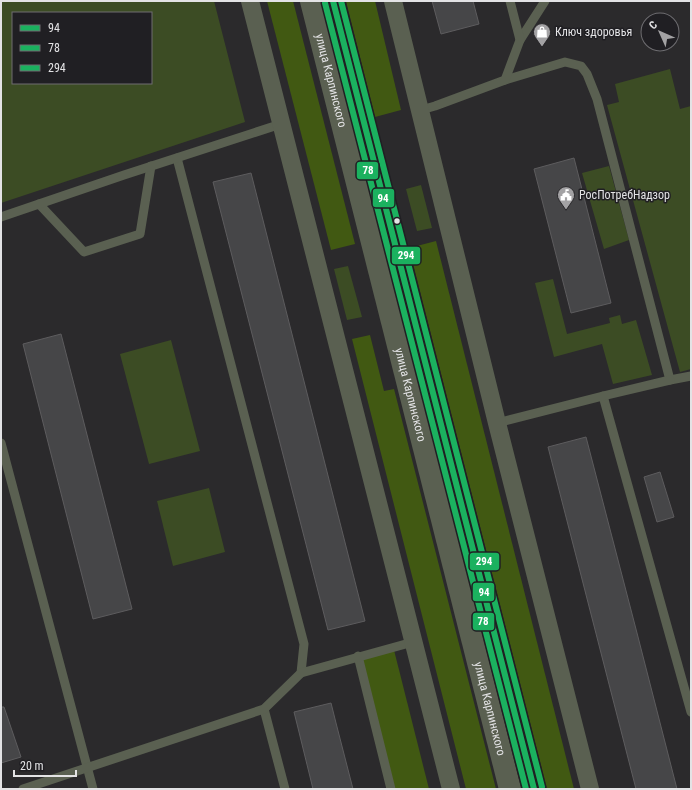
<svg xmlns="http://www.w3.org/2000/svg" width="692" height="790" viewBox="0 0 692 790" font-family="'Roboto Condensed',sans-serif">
<rect width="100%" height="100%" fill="#2b2a2c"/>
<g fill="#3c4c24" fill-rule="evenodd">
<path d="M 1,1 L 214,1 L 245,122 L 1,203 ZM 13,13 L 151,13 L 151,83 L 13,83 Z"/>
<polygon points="670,69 680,109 691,106 691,369 680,372 607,105 619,102 615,84"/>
<polygon points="609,166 629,240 604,249 582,173"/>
<polygon points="421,185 432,228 417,231 406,189"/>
<polygon points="348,266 362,317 347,320 334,269"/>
<polygon points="553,279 567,334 610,323 609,318 620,315 622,324 636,320 652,375 613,384 602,344 554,357 535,283"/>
<polygon points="171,340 200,451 149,464 120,354"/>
<polygon points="209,488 225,552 173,566 157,501"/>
</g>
<g fill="#415912">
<polygon points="267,1 293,1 355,244 331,250"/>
<polygon points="346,1 375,1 401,110 375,117"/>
<polygon points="436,241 574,789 547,789 409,248"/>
<polygon points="370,335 384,391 394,389 496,789 466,789 352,339"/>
<polygon points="394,650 429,789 395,789 362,659"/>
</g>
<g fill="#464648" stroke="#5d5c5e">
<polygon points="432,1 473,1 479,24 441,34"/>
<polygon points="574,158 611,303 571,313 534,169"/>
<polygon points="251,173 365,621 328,630 213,182"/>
<polygon points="61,334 132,609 93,619 23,344"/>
<polygon points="586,437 637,633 677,789 636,789 548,447"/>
<polygon points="660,472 674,517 657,522 644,477"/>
<polygon points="331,703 336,723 353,789 313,789 298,728 294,712"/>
<polygon points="1,707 4,707 21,757 1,763"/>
</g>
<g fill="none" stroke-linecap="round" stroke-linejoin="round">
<g stroke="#5a6051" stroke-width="9">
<polyline points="520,40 545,1"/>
<polyline points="505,80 565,62 581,66 587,74 597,99 670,380 691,376"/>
<polyline points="421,110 435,106 505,80 520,40 510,1"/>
<polyline points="177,158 304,644 301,673"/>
<polyline points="39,204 84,252 140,234 151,166"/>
<polyline points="1,217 124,175 281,124"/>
<polyline points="603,396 691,712"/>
<polyline points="497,423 603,396 670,380"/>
<polyline points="1,443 93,789"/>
<polyline points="358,656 391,789"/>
<polyline points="264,709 285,789"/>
<polyline points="23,789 264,709 301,673 413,642"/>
</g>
<g stroke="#5a6051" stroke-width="18">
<polyline points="250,1 451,789"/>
<polyline points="333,1 534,789"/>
<polyline points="393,1 497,423 590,789"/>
</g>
<path stroke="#5a6051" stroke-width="22" id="s1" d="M 311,1 L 510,789"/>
<g stroke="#201f23" stroke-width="9">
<polyline id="bus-1" points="333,1 534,789"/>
</g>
<g stroke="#201f23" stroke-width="9">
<polyline id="bus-2" points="325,3 526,789"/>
</g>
<g stroke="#201f23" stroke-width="9">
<polyline id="bus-3" points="341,1 542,787"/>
</g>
<use href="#bus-1" stroke="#1bb15f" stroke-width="6"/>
<use href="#bus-2" stroke="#1bb15f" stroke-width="6"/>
<use href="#bus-3" stroke="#1bb15f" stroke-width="6"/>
</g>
<defs>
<g id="shop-pin" transform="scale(0.9)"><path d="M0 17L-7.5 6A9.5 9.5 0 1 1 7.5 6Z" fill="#a3a2a4" stroke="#201f23"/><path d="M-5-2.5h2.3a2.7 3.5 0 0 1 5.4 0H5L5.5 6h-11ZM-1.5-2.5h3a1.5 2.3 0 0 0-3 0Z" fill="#fff"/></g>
<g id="civic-pin" transform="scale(0.9)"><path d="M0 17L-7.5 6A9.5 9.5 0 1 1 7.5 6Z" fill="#a3a2a4" stroke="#201f23"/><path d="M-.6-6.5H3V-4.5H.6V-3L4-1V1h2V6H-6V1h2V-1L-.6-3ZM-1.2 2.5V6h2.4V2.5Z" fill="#fff"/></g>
</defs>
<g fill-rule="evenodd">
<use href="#shop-pin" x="542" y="32"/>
<use href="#civic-pin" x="566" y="195"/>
</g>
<circle fill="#e3e3e5" stroke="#201f23" stroke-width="1.5" cx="397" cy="221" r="3.5"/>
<g text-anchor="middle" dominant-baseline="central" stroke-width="3" stroke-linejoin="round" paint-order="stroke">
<g font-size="12" fill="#e3e3e5" stroke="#201f23" text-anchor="start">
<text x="555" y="32">Ключ здоровья</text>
<text x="579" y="195">РосПотребНадзор</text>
</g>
<g font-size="12" fill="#e3e3e5" stroke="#201f23">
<text stroke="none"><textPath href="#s1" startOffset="82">улица Карпинского</textPath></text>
<text stroke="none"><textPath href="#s1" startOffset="406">улица Карпинского</textPath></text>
<text stroke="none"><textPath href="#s1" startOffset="730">улица Карпинского</textPath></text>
</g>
</g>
<g stroke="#201f23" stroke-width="1.5">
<rect x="356" y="161" width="23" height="19" rx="4" fill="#1bb15f"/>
<rect x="372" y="188" width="23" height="20" rx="4" fill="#1bb15f"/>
<rect x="391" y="246" width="30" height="19" rx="4" fill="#1bb15f"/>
<rect x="469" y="552" width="31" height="19" rx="4" fill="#1bb15f"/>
<rect x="472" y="582" width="23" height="20" rx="4" fill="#1bb15f"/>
<rect x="472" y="612" width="23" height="19" rx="4" fill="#1bb15f"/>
</g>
<g font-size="11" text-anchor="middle" font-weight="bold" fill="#fff">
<text x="368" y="174">78</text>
<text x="383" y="202">94</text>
<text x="406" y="259">294</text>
<text x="484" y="565">294</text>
<text x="484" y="596">94</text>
<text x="483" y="625">78</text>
</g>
<rect width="692" height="790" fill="none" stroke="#e3e3e5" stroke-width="4"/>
<rect x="12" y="12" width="140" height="72" fill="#201f23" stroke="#6e6d71"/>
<rect x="20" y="25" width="20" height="6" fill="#1bb15f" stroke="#6e6d71"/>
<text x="48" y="32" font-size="12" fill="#e3e3e5">94</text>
<rect x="20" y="45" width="20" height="6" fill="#1bb15f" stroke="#6e6d71"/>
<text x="48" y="52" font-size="12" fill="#e3e3e5">78</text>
<rect x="20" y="65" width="20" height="6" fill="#1bb15f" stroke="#6e6d71"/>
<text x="48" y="72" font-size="12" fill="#e3e3e5">294</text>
<g transform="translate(660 32) rotate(315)"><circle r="19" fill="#201f23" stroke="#6e6d71"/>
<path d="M0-3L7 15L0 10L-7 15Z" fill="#a3a2a4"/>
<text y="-6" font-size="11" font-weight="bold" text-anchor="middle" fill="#e3e3e5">С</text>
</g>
<path d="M14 770v6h62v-6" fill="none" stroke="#e3e3e5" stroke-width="2"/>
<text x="20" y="770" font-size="12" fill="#e3e3e5" stroke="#201f23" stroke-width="3" paint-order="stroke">20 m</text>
</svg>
